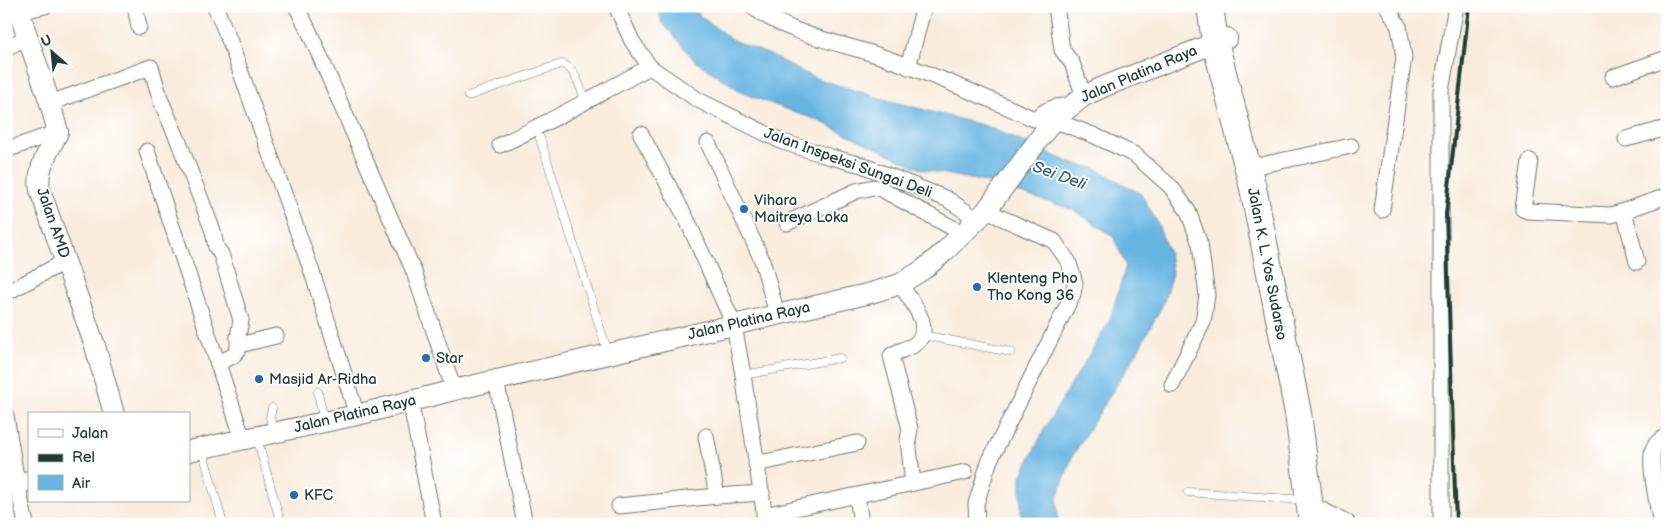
<svg xmlns="http://www.w3.org/2000/svg" width="1673" height="530" viewBox="0 0 1673 530" font-family="'Balsamiq Sans',sans-serif">
<rect width="100%" height="100%" fill="#fff"/>
<filter id="ink" filterUnits="userSpaceOnUse"><feTurbulence type="fractalNoise" baseFrequency=".02" numOctaves="2"/><feDisplacementMap in="SourceGraphic" scale="10" xChannelSelector="R" yChannelSelector="G"/><feConvolveMatrix kernelMatrix="1 2 1 2 8 2 1 2 1" color-interpolation-filters="sRGB"/></filter>
<filter id="wash" filterUnits="userSpaceOnUse"><feTurbulence type="fractalNoise" baseFrequency=".0096" numOctaves="4" result="noise"/><feDisplacementMap in="SourceGraphic" scale="20" xChannelSelector="R" yChannelSelector="G"/><feGaussianBlur stdDeviation="1.12" result="paint"/><feColorMatrix in="noise" values="0 0 0 0 0 0 0 0 0 0 0 0 0 0 0 0 0 1.4 0 .05"/><feComposite in="paint" operator="in"/></filter>
<g filter="url(#wash)">
<rect width="100%" height="100%" fill="#f9ecdd"/>
<polygon fill="#68b5e2" stroke="#44798b" points="658,6 693,6 700,16 732,40 766,53 812,77 890,101 986,126 1073,164 1095,168 1141,194 1157,222 1169,254 1172,273 1163,304 1137,352 1073,455 1057,498 1058,524 1021,524 1021,477 1045,428 1109,322 1126,266 1113,236 1074,210 985,182 921,169 819,121 745,94 695,61 661,21"/>
</g>
<g filter="url(#ink)">
<g fill="none" stroke-linecap="round" stroke-linejoin="round">
<g stroke="#6b7a6f" stroke-width="9">
<g id="lane">
<path d="M 468,96 L 561,64 C 575,66 580,89 586,101"/>
<polyline points="540,138 608,353"/>
<polyline points="922,335 1011,352"/>
<polyline points="743,375 840,358"/>
<polyline points="318,392 324,422"/>
<polyline points="272,408 270,417 273,433"/>
<polyline points="257,438 281,524"/>
<polyline points="202,449 223,524"/>
<polyline points="1188,492 1305,500"/>
</g>
</g>
<g stroke="#6b7a6f" stroke-width="17">
<g id="street">
<polyline points="135,6 139,27"/>
<polyline points="215,6 230,42 313,275 357,415"/>
<polyline points="296,6 309,31 414,272 454,390"/>
<polyline points="616,6 632,41 650,67 698,100 783,142 831,157 862,165 947,199 977,219"/>
<path d="M 751,6 C 791,36 840,42 886,58 C 936,76 985,97 1034,119 C 1045,111 1054,104 1069,107"/>
<polyline points="1056,6 1062,50 1072,63 1084,96"/>
<polyline points="19,12 45,6"/>
<polyline points="6,48 27,37"/>
<polyline points="908,67 924,6"/>
<polyline points="1613,77 1667,58"/>
<polyline points="50,103 151,67 161,101 178,140 213,231 216,247 221,254 241,320 238,337 238,350 233,356 218,363"/>
<polyline points="1053,120 1093,135 1135,155 1171,187 1188,211 1200,244 1207,295 1203,322 1172,385"/>
<polyline points="641,134 687,220 734,325 743,375 766,524"/>
<polyline points="1626,139 1667,128"/>
<polyline points="708,143 762,260 777,314"/>
<path d="M 500,145 C 551,122 600,93 650,67"/>
<polyline points="6,150 58,132"/>
<polyline points="147,151 243,439"/>
<polyline points="1530,161 1523,209 1528,211 1612,215 1667,196"/>
<polyline points="1257,166 1351,146"/>
<polyline points="1382,210 1404,57 1399,27 1387,6"/>
<polyline points="1624,211 1637,262"/>
<polyline points="787,223 856,191 874,187 881,189 962,233"/>
<path d="M 900,284 C 911,302 938,330 912,346 C 906,349 899,351 893,354 L 891,356 L 910,429 L 908,440 L 913,483"/>
<polyline points="6,293 66,261"/>
<polyline points="239,345 276,336"/>
<polyline points="496,380 525,524"/>
<polyline points="410,400 434,524"/>
<polyline points="6,416 17,483 26,524"/>
<polyline points="706,436 717,496"/>
<polyline points="756,464 857,443"/>
<polyline points="857,496 861,524"/>
<polyline points="619,506 717,496 762,493"/>
<polyline points="764,515 965,472"/>
<polyline points="977,524 976,504 989,462 1073,294 1075,283 1071,270 1068,261 1054,241 986,211"/>
<polyline points="1441,524 1441,91 1456,6"/>
<path d="M 1661,524 C 1658,507 1648,464 1653,449 C 1655,443 1661,439 1667,436"/>
</g>
</g>
<g stroke="#6b7a6f" stroke-width="22">
<g id="secondary">
<path d="M 17,6 L 50,103 L 58,132 C 49,152 36,167 40,190 L 95,346 L 114,414"/>
<polyline points="189,451 357,415 454,390 871,293 900,284 924,269 944,252 986,211 1053,120 1084,96 1103,87 1227,38"/>
<polyline points="6,485 29,481"/>
<polyline points="1310,507 1345,524"/>
</g>
</g>
<g stroke="#6b7a6f" stroke-width="28">
<polyline id="highway" points="1210,6 1215,42 1253,188 1298,413 1312,524"/>
</g>
<use href="#lane" stroke="#fff" stroke-width="8"/>
<use href="#street" stroke="#fff" stroke-width="15"/>
<use href="#secondary" stroke="#fff" stroke-width="20"/>
<use href="#highway" stroke="#fff" stroke-width="26"/>
<polyline stroke="#1f3d34" stroke-width="4" points="1456,524 1446,214 1469,6"/>
</g>
</g>
<g fill="#1f6fb2" stroke="#fff" stroke-width="2">
<circle cx="744" cy="209" r="5"/>
<circle cx="977" cy="287" r="5"/>
<circle cx="426" cy="358" r="5"/>
<circle cx="259" cy="379" r="5"/>
<circle cx="294" cy="495" r="5"/>
</g>
<g text-anchor="middle" dominant-baseline="central" stroke-width="4" stroke-linejoin="round" paint-order="stroke">
<g font-size="15" fill="#1f3d34" stroke="#fff">
<text transform="translate(1139 74) rotate(-23)">Jalan Platina Raya</text>
<text transform="translate(848 163) rotate(20)">Jalan Inspeksi Sungai Deli</text>
<text transform="translate(53 223) rotate(71)">Jalan AMD</text>
<text transform="translate(1267 264) rotate(79)">Jalan K. L. Yos Sudarso</text>
<text transform="translate(749 321) rotate(-13)">Jalan Platina Raya</text>
<text transform="translate(355 414) rotate(-13)">Jalan Platina Raya</text>
</g>
<g font-size="15" fill="#1f3d34" stroke="#fff" text-anchor="start">
<text x="754" y="200">Vihara<tspan x="754" dy="17">Maitreya Loka</tspan></text>
<text x="987" y="278">Klenteng Pho<tspan x="987" dy="17">Tho Kong 36</tspan></text>
<text x="436" y="358">Star</text>
<text x="269" y="379">Masjid Ar-Ridha</text>
<text x="304" y="495">KFC</text>
</g>
<g font-size="16" font-style="italic" fill="#356168" stroke="#fff">
<text transform="translate(1059 176) rotate(20)">Sei Deli</text>
</g>
</g>
<rect width="1673" height="530" fill="none" stroke="#fff" stroke-width="25"/>
<rect x="28" y="412" width="162" height="90" fill="#ffffff" stroke="#a5b1ae"/>
<rect x="38" y="429" width="25" height="8" fill="#ffffff" stroke="#a5b1ae"/>
<text x="72" y="438" font-size="15" fill="#1f3d34">Jalan</text>
<rect x="38" y="454" width="25" height="8" fill="#1f3d34" stroke="#a5b1ae"/>
<text x="72" y="462" font-size="15" fill="#1f3d34">Rel</text>
<rect x="38" y="475" width="25" height="15" fill="#68b5e2" stroke="#a5b1ae"/>
<text x="72" y="488" font-size="15" fill="#1f3d34">Air</text>
<g transform="translate(52 52) rotate(333)" stroke="#ffffff" stroke-width="4" paint-order="stroke">
<path d="M0-4L9 19L0 12L-9 19Z" fill="#1f3d34"/>
<text y="-8" font-size="14" font-weight="bold" text-anchor="middle" fill="#1f3d34">U</text>
</g>
</svg>
